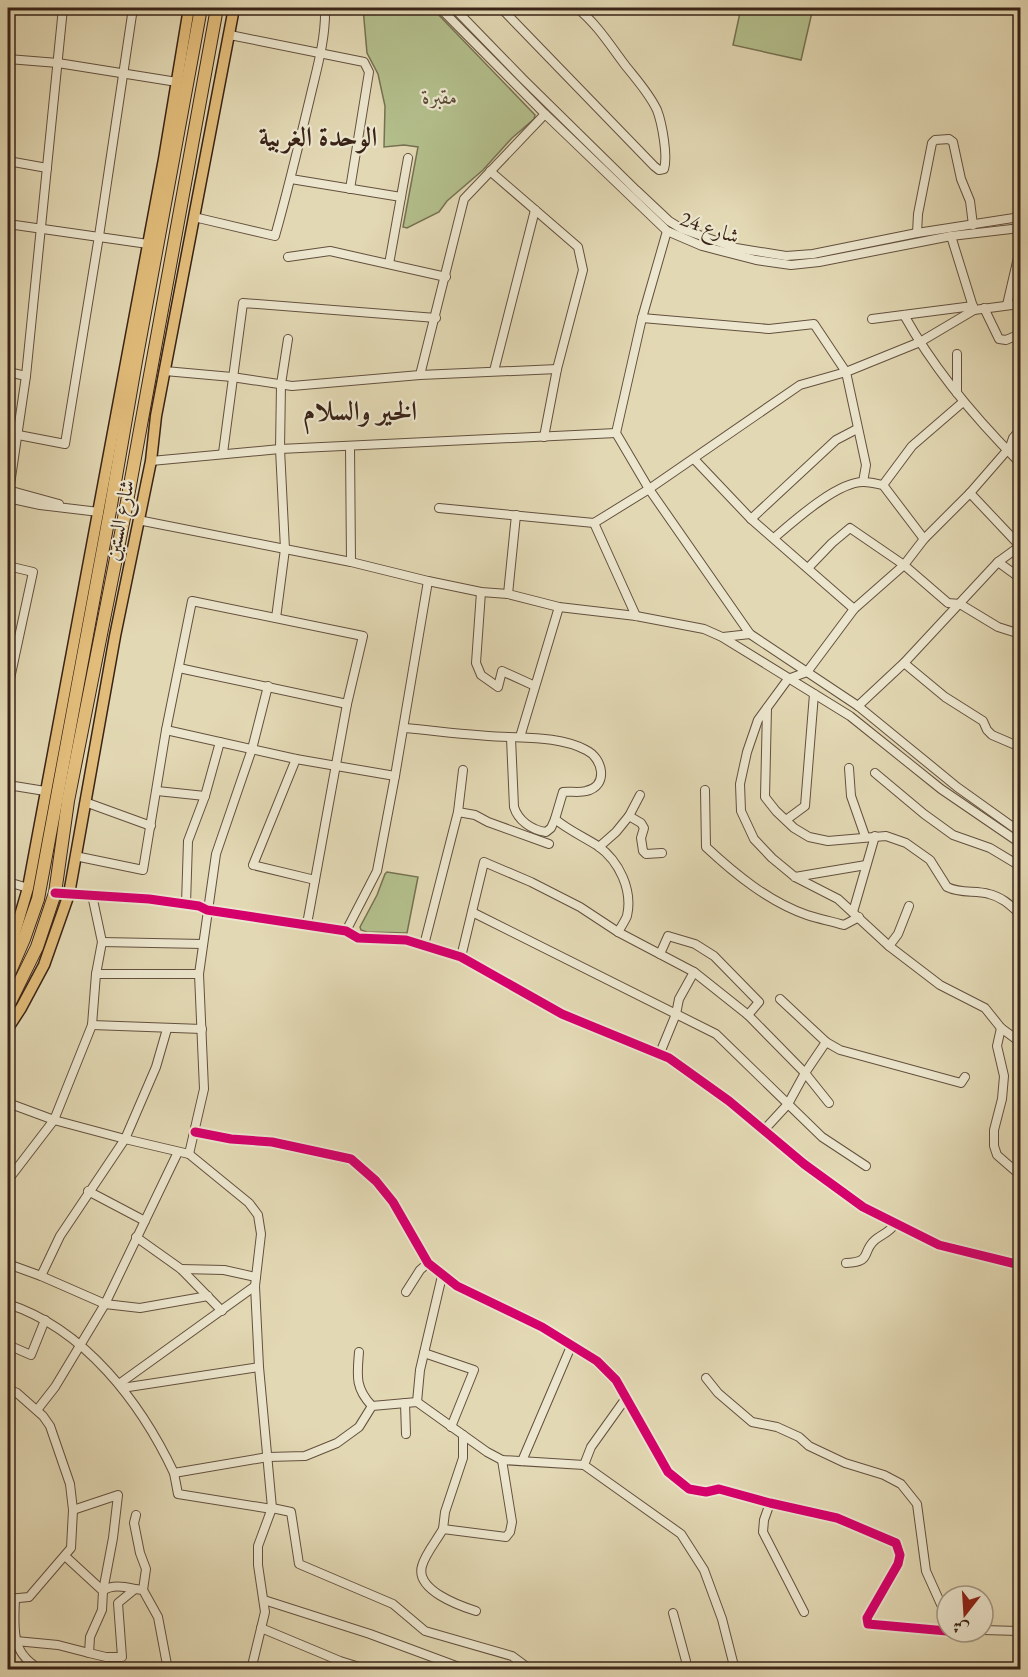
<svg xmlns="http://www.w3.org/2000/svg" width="1028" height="1677" viewBox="0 0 1028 1677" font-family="'EB Garamond',Amiri,serif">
<rect width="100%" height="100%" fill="#e2d8b3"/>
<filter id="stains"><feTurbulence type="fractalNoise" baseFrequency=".00333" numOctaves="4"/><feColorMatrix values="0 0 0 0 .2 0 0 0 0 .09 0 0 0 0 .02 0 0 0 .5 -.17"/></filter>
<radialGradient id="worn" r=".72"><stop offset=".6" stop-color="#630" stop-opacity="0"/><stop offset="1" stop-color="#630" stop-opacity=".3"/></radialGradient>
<g fill="#b3bf8c" stroke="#767152" stroke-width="1.5">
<polygon points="363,8 432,8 535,115 534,119 512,138 483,170 447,201 439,212 407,228 403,227 418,147 404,145 384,147 385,106 378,74 367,53"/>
<polygon points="741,8 813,8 801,60 733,45"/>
<polygon points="387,872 418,877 407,933 367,932 361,930 360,927 377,895 385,874"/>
</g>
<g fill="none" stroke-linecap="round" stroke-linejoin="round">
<g stroke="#63503e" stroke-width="10">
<g id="minor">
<polyline points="440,8 545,114 667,231 702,246 756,260 791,265 819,262 951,236 1020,228"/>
<polyline points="454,8 523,79 636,190 669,221 682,229 736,248 786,256 813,254 917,233 1020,217"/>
<path d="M 501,8 L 654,166 L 659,170 L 664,169 C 668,156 662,123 657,110 C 649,93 636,79 625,65 C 610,45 596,23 577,8"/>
<polyline points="230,35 364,62 369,72 350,189"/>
<polyline points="8,59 58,63 177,82"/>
<polyline points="8,161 47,168"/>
<polyline points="490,171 578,247 583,270 557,369 544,437"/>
<polyline points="291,179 401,197"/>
<path d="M 194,217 L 275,236 C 288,190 299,144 310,98 C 317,68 326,38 325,8"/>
<polyline points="8,224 148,244"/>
<polyline points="667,231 642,318 616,433 649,489 750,634 858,706 957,787 1020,832"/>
<polyline points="917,233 918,214 932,143 935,140 949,139 953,142 961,179 970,201 973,225"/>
<polyline points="951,236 974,310 1020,304"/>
<polyline points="288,257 330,251 446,277"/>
<polyline points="389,264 408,158"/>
<polyline points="1007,305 1020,249"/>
<polyline points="984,308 999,339 1006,340 1020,334"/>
<path d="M 904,315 C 935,371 975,418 1020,463"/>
<polyline points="642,318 769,329 814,324 846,372 866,465 863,482"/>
<polyline points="872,319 973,306"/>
<polyline points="957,354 957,393"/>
<polyline points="165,371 232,377 292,386 420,375 557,369"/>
<polyline points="494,371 535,210"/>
<polyline points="8,372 26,376"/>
<polyline points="420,375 464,199 545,114"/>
<polyline points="1020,430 1013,438 1010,447 1020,445"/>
<polyline points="8,433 65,444 99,236 133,8"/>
<polyline points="350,446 351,562"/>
<polyline points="1010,447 970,493 924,539 904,565 854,609 807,672 788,679 758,720 747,752 740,784 741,811 754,839 772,858 795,877 838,899 889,946 940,985 985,1008 1001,1028 1020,1042"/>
<polyline points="223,453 243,303 436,318"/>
<polyline points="694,459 751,519 854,609"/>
<polyline points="151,461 280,449 616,433"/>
<polyline points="883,485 912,446 963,402"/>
<polyline points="8,490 59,504"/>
<polyline points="970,493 1020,546 998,562"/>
<polyline points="8,498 26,376 63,8"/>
<polyline points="8,498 40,505 99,512"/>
<polyline points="439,508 594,523 649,489 800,385 846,372 920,342 974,310"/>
<polyline points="751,519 836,440 857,429"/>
<polyline points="138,520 351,562 428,581 481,592 508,594 559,607 636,616 704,629 722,637 850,716 941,789 1020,843"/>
<polyline points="594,523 636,616"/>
<path d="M 774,538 C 794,521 838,481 864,482 C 870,482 877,484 883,485 L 924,539"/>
<polyline points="8,566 33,572 8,688"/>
<polyline points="808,568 832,543 850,528 904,565 948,603 960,604 998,627 1020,634"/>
<polyline points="481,592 476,663 481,675 498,687 502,671 535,686"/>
<polyline points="508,594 516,515"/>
<polyline points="276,618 285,549 280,449 281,384 288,339"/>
<polyline points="723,637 750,634"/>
<polyline points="904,663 945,697 983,721 987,730 992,735 1020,747"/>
<polyline points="179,668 347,704"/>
<polyline points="858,706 904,663 998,562 1020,578"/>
<path d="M 767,708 L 765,797 L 776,811 L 794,828 L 809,837 L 828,841 L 886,836 L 906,843 L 930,860 L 947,887 C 961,894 975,890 989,894 C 1002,897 1010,905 1020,914"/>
<path d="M 404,728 C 439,731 474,736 509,737 C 534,738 563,738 586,750 C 603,758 609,786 586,791 C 579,793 570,791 563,792 L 555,819 C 568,830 584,837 598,846 C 619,861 633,890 627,916 C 625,921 621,927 618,932"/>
<polyline points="166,730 296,759 395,776"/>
<polyline points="520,737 559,607"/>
<path d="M 511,738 L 514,807 C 518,820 531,830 546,832 L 551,828 L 555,819"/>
<polyline points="296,759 253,865 315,880"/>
<polyline points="849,768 851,796 865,836"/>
<polyline points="875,773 924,814 953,835 990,848 1020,866"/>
<polyline points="8,785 45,791"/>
<path d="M 705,790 L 706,847 C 735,874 769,902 807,915 C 819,919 831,921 844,925 L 859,917"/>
<polyline points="157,791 205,796"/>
<polyline points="85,802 151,826"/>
<polyline points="458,812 475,815 488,822 549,844"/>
<polyline points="629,816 640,795"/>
<polyline points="786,820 805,806 814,694"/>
<polyline points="599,847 616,832 629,816 641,823 644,828 641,838 643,851 646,854 662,853"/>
<polyline points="75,856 143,870 166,730 192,601 363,636 347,704 307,924"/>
<polyline points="795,877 866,865"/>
<polyline points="8,882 28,888"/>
<polyline points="64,893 149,899 199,906 207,910 346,931 358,938 406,940 461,957 562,1014 669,1058 729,1101 804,1164 863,1207 939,1245 1020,1265"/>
<polyline points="92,895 102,942 96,974"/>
<polyline points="186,904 188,841 205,796 220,742"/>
<polyline points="472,912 716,1034 822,1137 866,1166"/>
<polyline points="853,912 875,836"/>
<polyline points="346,931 377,871 395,776 428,581"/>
<polyline points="102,942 203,944"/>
<polyline points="424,945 458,812 463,770"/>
<polyline points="889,946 898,934 909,906"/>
<polyline points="660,954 668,936 695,944 714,956 759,1002 748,1015"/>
<polyline points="461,957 484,862 531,882 580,907 618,932 694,972 748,1015 805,1073 829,1103"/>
<polyline points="92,1025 202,1029"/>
<polyline points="1001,1028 997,1046 1004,1076 1002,1099 994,1130 994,1146 997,1155 1020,1175"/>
<polyline points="826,1042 840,1050 961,1083 965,1077"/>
<polyline points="660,1053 676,1014 679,999 694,972"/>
<polyline points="8,1103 54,1120 125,1139 189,1154 249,1203 258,1215 261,1234 255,1286 259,1367 272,1508 258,1546 258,1565 265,1612 251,1670"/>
<polyline points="764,1130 788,1104 805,1073 826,1042 780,999"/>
<polyline points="195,1132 231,1139 272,1142 351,1159 376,1181 393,1202 428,1263 457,1286 542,1327 597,1361 616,1380 668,1472 689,1489 706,1492 719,1489 770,1503 837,1518 896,1543 900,1555 898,1564 871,1611 867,1618 868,1624 947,1631"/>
<polyline points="189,1154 204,1089 199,974 216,854 252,749 268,686"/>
<polyline points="8,1180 54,1120 92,1025 96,974 199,974"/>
<polyline points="88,1191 145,1221"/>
<polyline points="8,1192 10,1178"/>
<polyline points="136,1237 181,1269 222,1311"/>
<path d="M 846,1263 C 873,1262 861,1252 875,1240 C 882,1234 889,1233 895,1224"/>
<polyline points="8,1264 41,1276 105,1304 140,1308 208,1296"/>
<polyline points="181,1269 224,1270 256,1277"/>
<polyline points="41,1276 60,1236 125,1139 156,1067 167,1029"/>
<polyline points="406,1292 420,1270 428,1263"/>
<path d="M 8,1304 C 85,1329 141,1403 174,1473 L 268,1457 L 305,1456 L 337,1443 L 359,1427 L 372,1406 L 417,1402 L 487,1452 L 502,1460 L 584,1465 L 681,1534 L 704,1570 L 722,1619 L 735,1670"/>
<polyline points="8,1318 12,1306"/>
<polyline points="8,1345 31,1355 45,1320"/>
<path d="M 359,1352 C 357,1376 355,1388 372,1406"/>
<polyline points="424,1353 474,1370 451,1427"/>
<polyline points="706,1378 718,1393 752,1422 777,1427 799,1437 809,1446 845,1463 884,1475 901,1484 917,1504 926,1571 944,1611 947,1630"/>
<polyline points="119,1384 255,1286"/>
<polyline points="122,1388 259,1367"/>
<polyline points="8,1389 17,1393 43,1416 50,1426 70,1484 73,1510 71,1548 29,1597 8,1599"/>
<polyline points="417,1402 420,1370 442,1276"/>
<polyline points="405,1403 406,1434"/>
<polyline points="37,1410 55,1387 105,1304 178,1152"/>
<polyline points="522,1461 572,1344"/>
<polyline points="584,1465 591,1447 626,1398"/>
<polyline points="174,1473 178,1494 272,1509"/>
<polyline points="770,1503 764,1520 763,1532 804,1612"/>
<polyline points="272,1508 291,1512 299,1564 393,1604 425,1631 512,1656 531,1670"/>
<polyline points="73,1510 118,1495 113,1538 103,1591"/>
<polyline points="136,1515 134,1523 140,1553 146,1569 143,1590"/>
<polyline points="443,1529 445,1512 463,1458 463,1435"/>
<polyline points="135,1589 143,1590 158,1617 168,1670"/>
<path d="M 15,1599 C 14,1629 10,1654 42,1670"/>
<polyline points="264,1600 370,1634 467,1670"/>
<path d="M 476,1611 C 460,1606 415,1590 422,1566 C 425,1554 437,1540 443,1529 L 506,1537 L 510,1532 L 512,1522 L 502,1460"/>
<polyline points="673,1613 686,1661 685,1670"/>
<polyline points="261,1628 340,1661 369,1670"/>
<polyline points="983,1630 1020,1631"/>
<polyline points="16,1641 58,1645 89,1653 90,1637 102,1610 103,1591 65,1556"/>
<path d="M 89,1653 L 106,1657 L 122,1657 L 118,1603 L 135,1589 C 125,1587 112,1584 103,1591"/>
</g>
</g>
<g stroke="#392317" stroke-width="13">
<g id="major">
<polyline points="8,949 14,936 28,888 164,159 189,8"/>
<polyline points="8,1028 21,1008 44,965 69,894 115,636 151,461 156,416 234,8"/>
</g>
</g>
<g stroke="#392317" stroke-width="14">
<g id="highway">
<polyline points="8,976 24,939 38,899 110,511 136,361 201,8"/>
<polyline points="8,1006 37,947 55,893 68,801 124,518 217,8"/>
</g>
</g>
<use href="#minor" stroke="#ece6ce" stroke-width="8"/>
<use href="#major" stroke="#e1bc7a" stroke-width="10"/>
<use href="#highway" stroke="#e1bc7a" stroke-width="12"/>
<g stroke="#ece6ce" stroke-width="13">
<g id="cycleway">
<polyline points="55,893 149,899 199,906 207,910 346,931 358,938 406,940 461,957 562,1014 669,1058 729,1101 804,1164 863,1207 939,1245 1020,1265"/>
<polyline points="195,1132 231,1139 272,1142 351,1159 376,1181 393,1202 428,1263 457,1286 542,1327 597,1361 616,1380 668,1472 689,1489 706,1492 719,1489 770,1503 837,1518 896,1543 900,1555 898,1564 871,1611 867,1618 868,1624 947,1631"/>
</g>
</g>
<use href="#cycleway" stroke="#d6006c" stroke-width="9"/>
</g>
<g text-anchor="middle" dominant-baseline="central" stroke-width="4.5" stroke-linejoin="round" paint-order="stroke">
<g font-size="21" font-style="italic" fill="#584a34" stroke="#ece6ce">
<text x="440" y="96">مقبرة</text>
</g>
<g font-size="21" fill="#392317" stroke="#ece6ce">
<text transform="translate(710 227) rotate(19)">شارع 24</text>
<text transform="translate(119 520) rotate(-79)">شارع الستين</text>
</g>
<g font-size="27" font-weight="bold" fill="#392317" stroke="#ece6ce">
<text x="318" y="136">الوحدة الغربية</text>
<text x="360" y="410">الخير والسلام</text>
</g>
</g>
<rect width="1028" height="1677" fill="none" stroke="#e2d8b3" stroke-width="30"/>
<rect x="9" y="9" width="1010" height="1659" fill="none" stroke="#392317" stroke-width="3"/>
<rect x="15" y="15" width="998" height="1647" fill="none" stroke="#392317" stroke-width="1.5"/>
<g transform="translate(965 1614) rotate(197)"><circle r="28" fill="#ece6ce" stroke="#a49885" stroke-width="1.5"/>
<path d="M0-4.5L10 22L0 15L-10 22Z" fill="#8f2418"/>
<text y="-9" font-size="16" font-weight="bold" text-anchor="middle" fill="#392317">ش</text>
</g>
<rect width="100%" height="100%" filter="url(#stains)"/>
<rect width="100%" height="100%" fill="url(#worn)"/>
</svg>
